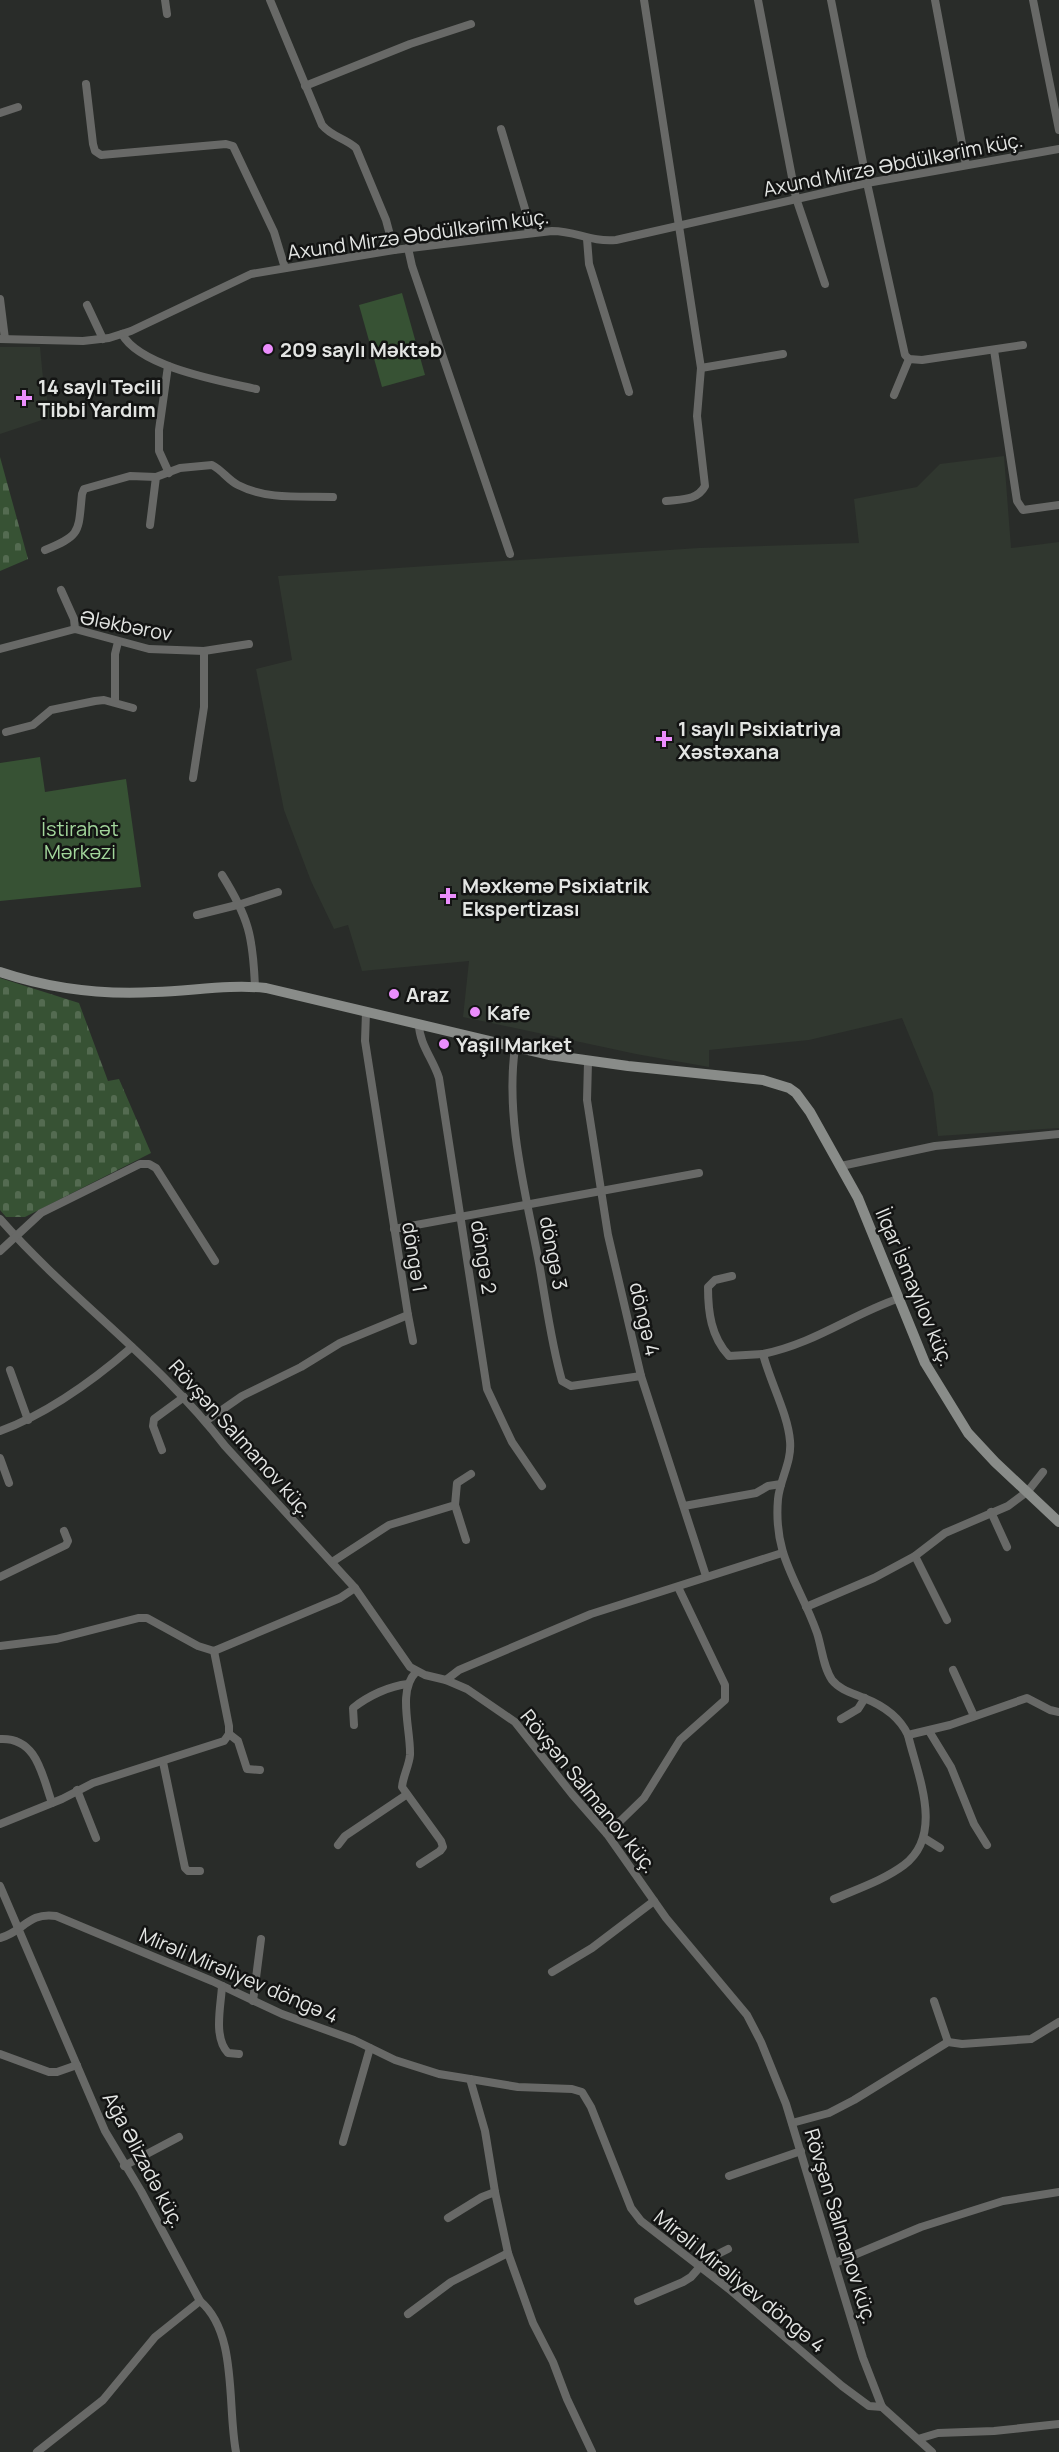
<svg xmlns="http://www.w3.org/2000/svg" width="1059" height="2452" viewBox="0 0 1059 2452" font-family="Manrope,sans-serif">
<defs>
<pattern id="cemetery-stones" width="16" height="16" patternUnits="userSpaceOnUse" patternTransform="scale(1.5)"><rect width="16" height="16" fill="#375234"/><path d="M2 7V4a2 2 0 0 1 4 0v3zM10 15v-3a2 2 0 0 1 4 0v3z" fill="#546b51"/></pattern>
</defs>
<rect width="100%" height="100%" fill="#292c29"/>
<g fill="#30372f">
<polygon points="0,347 40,347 43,378 51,417 0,434"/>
<polygon points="1004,456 1011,548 1059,542 1059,1128 938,1136 933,1093 902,1018 809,1040 709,1050 709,1067 636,1054 463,1017 469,961 362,971 348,925 334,929 311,881 284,810 256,669 292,660 278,576 699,548 859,543 854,499 917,487 940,464"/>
</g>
<g fill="#375234">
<polygon points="402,293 425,375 382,387 359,305"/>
<polygon points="40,757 45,792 126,779 141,887 0,901 0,763"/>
</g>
<g fill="url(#cemetery-stones)">
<polygon points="0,457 28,559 0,571"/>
<polygon points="0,978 79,1003 108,1081 119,1079 151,1153 25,1217 6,1217 0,1210"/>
</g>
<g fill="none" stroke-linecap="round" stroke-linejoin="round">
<g stroke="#686967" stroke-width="8">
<polyline points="165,0 167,14"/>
<path d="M 270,0 L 322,125 C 332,137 345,138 356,148 L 386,220 L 394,250"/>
<path d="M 644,0 L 701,368 L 697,416 L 705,486 C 697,501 681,499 666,501"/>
<polyline points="758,0 796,198 825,284"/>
<polyline points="831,0 867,183 905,355 909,359 922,360 1023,345"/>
<polyline points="935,0 966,165"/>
<polyline points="1033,0 1059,130"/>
<polyline points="86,84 93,144 95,151 101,155 226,144 233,146 274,232 285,268"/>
<polyline points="305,86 410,44 471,24"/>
<polyline points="0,113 18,107"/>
<polyline points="501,129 525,209 529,233"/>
<polyline points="587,239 589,264 629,392"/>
<polyline points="408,248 412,266 510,554"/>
<polyline points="0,299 5,339"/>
<polyline points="87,305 103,339"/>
<path d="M 122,334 C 140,367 221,381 256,389"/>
<path d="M 0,339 L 83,341 L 109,338 L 131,331 L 251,274 L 394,250 L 552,231 C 577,231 589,242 616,240 L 867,183 L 1059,149"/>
<polyline points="994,350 1017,501 1023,510 1059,505"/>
<polyline points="168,366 159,430 159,451 169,473"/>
<polyline points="701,368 783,354"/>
<polyline points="894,395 909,359"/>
<polyline points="150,525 156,477"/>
<path d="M 45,550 C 82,535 78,532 82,494 L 84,489 L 130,476 L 156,477 L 180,468 L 212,465 C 222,470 228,480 238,485 C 267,500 302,496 333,497"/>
<polyline points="61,590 74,619 75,629"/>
<polyline points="0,649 75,629 149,649 204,651 249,644"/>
<polyline points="115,702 115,654 118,642"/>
<polyline points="6,732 33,725 51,710 95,701 104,700 133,708"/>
<polyline points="193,778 204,707 204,651"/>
<path d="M 222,875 C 249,918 253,937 255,987"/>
<polyline points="197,915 241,904 278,892"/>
<path d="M 419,1024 C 419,1044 433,1059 439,1078 L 487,1389 L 512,1442 L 542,1486"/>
<path d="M 515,1048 C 505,1118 526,1194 539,1263 C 546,1302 551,1343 562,1381 L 571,1386 L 641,1376"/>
<polyline points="588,1062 587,1100 608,1235 641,1376 706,1576"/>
<polyline points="841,1166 935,1146 1059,1134"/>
<path d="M 0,1219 C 70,1299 160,1361 225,1446 L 355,1588 L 410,1667 L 425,1675 L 446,1680 L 467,1689 L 515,1722 L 572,1794 L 607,1834 L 666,1918 L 747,2015 L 761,2042 L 786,2104 L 863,2358 L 882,2407 L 932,2452"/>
<polyline points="394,1229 699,1173"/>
<polyline points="0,1251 41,1213 140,1164 149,1164 156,1168 215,1261"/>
<path d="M 732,1276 L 715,1280 L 708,1287 C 708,1312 711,1337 729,1356 L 763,1354"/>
<polyline points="408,1315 413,1341"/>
<polyline points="10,1370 28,1420"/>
<polyline points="206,1421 242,1396 301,1367 340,1343 408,1315 365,1041 366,1012"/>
<path d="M 0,1431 C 47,1414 95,1379 132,1347"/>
<polyline points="162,1450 153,1426 154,1419 184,1397"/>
<polyline points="0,1458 9,1483"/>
<polyline points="455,1505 466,1540"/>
<polyline points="684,1506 756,1493 768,1486 781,1484"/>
<polyline points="991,1512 1007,1547"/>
<polyline points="915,1556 947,1620"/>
<polyline points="332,1562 389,1525 455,1505 457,1483 471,1474"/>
<polyline points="0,1577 66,1545 68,1541 64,1531"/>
<polyline points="806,1607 874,1578 915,1556 945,1533 1008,1506 1028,1491 1043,1472"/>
<polyline points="0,1646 56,1639 138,1618 147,1618 198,1646 214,1651 340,1598 355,1588"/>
<polyline points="953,1670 974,1716"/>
<path d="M 416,1672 C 397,1691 411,1730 410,1755 C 409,1766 403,1776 402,1787 L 441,1841 L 443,1847 L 440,1851 L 420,1864"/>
<polyline points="446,1680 459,1670 591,1614 782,1553"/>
<polyline points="841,1719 858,1709 865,1698"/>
<path d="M 354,1725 L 353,1708 C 368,1696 389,1686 408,1684"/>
<polyline points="929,1731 951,1767 974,1824 987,1845"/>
<polyline points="229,1734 238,1741 247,1769 260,1770"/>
<polyline points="908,1735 950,1725 1027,1698 1050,1710 1059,1712"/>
<path d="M 0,1739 C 37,1737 42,1775 52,1803"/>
<polyline points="163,1762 185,1868 188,1871 200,1871"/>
<polyline points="77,1790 96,1838"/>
<polyline points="0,1824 62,1799 93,1783 224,1741 229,1734 229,1726 214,1651"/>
<polyline points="607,1834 644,1798 680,1740 725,1700 725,1685 678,1587"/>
<polyline points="924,1838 940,1848"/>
<polyline points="338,1845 345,1836 406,1795"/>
<path d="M 0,1886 L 105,2131 L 141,2191 L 200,2301 C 238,2333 227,2406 236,2452"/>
<path d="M 834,1899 C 857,1889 884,1880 904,1865 C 945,1834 917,1774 908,1735 C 899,1716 882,1705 864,1698 C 853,1693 840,1690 832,1680 C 823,1667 822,1648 817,1633 C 799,1582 773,1557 778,1499 C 780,1479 792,1462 790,1441 C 788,1414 770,1382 763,1354 C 815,1343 849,1316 897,1299"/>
<path d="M 0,1938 C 24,1932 27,1912 56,1916 L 212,1981 L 282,2014 L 354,2040 L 395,2060 L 439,2074 L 470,2079 L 518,2087 L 572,2089 L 582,2092 L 591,2107 L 631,2208 L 641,2221 L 729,2289 L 842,2386 L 869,2406 L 882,2407"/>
<polyline points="552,1972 592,1948 654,1901"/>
<path d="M 222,1986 C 221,2006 213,2037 228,2053 L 239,2054"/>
<polyline points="253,2001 261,1939"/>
<polyline points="934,2001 948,2042"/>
<polyline points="0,2054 49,2072 57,2072 77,2065"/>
<polyline points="470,2079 485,2131 495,2192 508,2253 533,2323 553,2362 567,2399 592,2452"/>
<polyline points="792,2123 829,2113 854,2100 948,2042 962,2044 1031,2039 1059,2022"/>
<polyline points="343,2142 370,2048"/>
<polyline points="124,2166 179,2137"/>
<polyline points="729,2176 801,2151"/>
<polyline points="448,2218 482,2197 495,2192"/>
<polyline points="835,2263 921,2227 1003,2201 1059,2192"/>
<polyline points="638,2301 683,2282 691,2277 706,2260 728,2249"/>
<polyline points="408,2314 451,2282 508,2253"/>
<polyline points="918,2439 938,2433 994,2431 1059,2424"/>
<polyline points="37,2452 103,2400 155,2337 200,2301"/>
</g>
<path stroke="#898c89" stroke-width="10" d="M 0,972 C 51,989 102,995 155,992 C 192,991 229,984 266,988 L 549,1055 L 628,1066 L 763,1080 L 789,1088 L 796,1093 L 810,1112 L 858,1198 L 925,1363 L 968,1433 L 995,1462 L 1059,1522"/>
</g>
<g fill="#eb8dfc" stroke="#131413" stroke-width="2">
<circle cx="268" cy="349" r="6"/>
<path d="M21 389h6v6h6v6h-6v6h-6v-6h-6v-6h6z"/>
<path d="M661 730h6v6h6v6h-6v6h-6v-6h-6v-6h6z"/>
<path d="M445 887h6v6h6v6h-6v6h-6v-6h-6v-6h6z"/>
<circle cx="394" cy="994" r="6"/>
<circle cx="475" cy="1012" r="6"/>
<circle cx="444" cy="1044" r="6"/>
</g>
<g text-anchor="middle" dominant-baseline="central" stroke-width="5" stroke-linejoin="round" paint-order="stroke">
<g font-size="20" fill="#e3e5e3" stroke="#131413">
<text transform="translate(893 164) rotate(-11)">Axund Mirzə Əbdülkərim küç.</text>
<text transform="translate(418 234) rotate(-8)">Axund Mirzə Əbdülkərim küç.</text>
<text transform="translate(126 625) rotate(11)">Ələkbərov</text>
<text transform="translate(554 1253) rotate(79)">döngə 3</text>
<text transform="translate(415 1257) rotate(81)">döngə 1</text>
<text transform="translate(484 1257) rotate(81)">döngə 2</text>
<text transform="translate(915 1287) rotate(67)">İlqar İsmayılov küç.</text>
<text transform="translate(645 1319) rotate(77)">döngə 4</text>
<text transform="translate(241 1438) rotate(48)">Rövşən Salmanov küç.</text>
<text transform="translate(589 1791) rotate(51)">Rövşən Salmanov küç.</text>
<text transform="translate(239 1975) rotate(23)">Mirəli Mirəliyev döngə 4</text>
<text transform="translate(144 2160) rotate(62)">Ağa Əlizadə küç.</text>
<text transform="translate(841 2226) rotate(73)">Rövşən Salmanov küç.</text>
<text transform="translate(740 2281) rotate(39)">Mirəli Mirəliyev döngə 4</text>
</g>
<g font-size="20" font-weight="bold" fill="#e3e5e3" stroke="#131413" text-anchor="start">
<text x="280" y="349">209 saylı Məktəb</text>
<text x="38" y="386">14 saylı Təcili<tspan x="38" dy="23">Tibbi Yardım</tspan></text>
<text x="678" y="728">1 saylı Psixiatriya<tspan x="678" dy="23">Xəstəxana</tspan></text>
<text x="462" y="885">Məxkəmə Psixiatrik<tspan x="462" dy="23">Ekspertizası</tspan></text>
<text x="406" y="994">Araz</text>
<text x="487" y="1012">Kafe</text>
<text x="456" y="1044">Yaşıl Market</text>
</g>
<g font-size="20" fill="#a2d69b" stroke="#131413">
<text x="80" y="828">İstirahət<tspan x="80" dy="23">Mərkəzi</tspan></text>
</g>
</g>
</svg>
